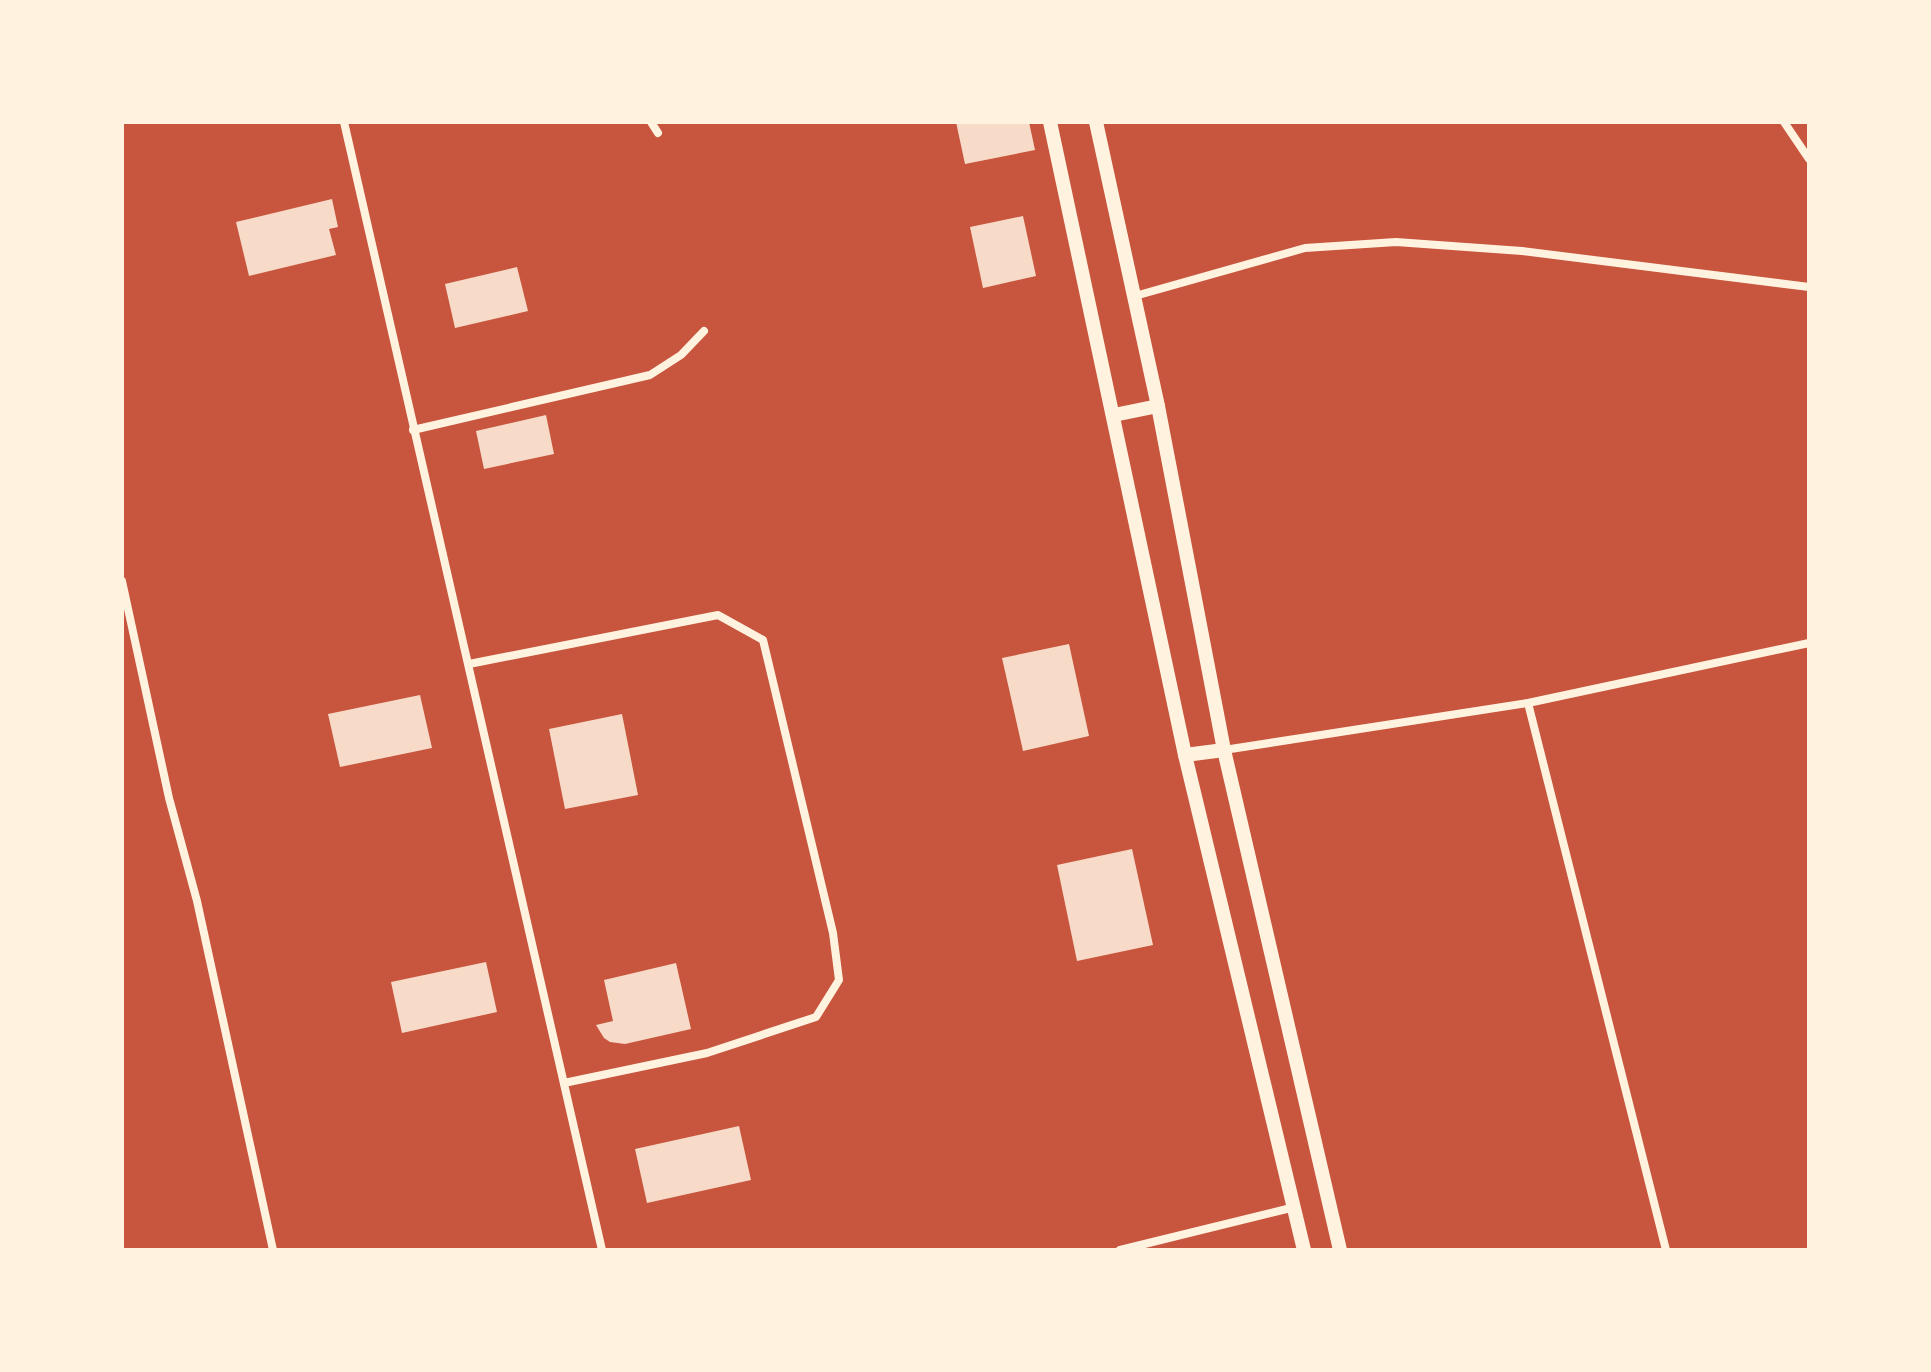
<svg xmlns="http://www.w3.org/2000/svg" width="1931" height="1372" viewBox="0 0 1931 1372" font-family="'Open Sans',sans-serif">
<rect width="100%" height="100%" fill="#c8553d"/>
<g fill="#f7dbc8">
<polygon points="956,122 1029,122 1035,150 965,164"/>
<polygon points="332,199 338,227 329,229 336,255 249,276 236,222"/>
<polygon points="1023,216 1036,276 983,288 970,227"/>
<polygon points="517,267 528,311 455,328 445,284"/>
<polygon points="546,415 554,454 484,469 476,431"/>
<polygon points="1069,644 1089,736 1023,751 1002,658"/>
<polygon points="420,695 432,748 340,767 328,714"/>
<polygon points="622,714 638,795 565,809 549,729"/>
<polygon points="1132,849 1153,945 1077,961 1057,865"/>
<polygon points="486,962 497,1012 402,1033 391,982"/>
<polygon points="676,963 691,1029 625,1044 610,1042 604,1038 596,1025 613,1021 604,980"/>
<polygon points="739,1126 751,1180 647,1203 635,1149"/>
</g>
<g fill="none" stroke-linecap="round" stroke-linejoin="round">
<g stroke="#fff3e0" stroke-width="8">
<polyline points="344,122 602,1250"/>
<polyline points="651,122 658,133"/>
<polyline points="1784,122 1809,159"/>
<polyline points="1135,296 1305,248 1396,242 1522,251 1809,287"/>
<polyline points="413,430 650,375 681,355 704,331"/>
<polyline points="122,581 169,798 197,901 273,1250"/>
<polyline points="469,664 718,615 763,640 833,933 839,980 816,1017 707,1053 564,1083"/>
<polyline points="1528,703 1666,1250"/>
<polyline points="1224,750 1528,703 1809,643"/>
<polyline points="1120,1250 1295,1207"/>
</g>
<g stroke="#fff3e0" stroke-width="14">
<polyline points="1050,122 1185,755 1304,1250"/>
<polyline points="1096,122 1158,406 1224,750 1340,1250"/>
<polyline points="1114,415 1158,406"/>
<polyline points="1185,755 1224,750"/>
</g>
</g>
<rect width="1931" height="1372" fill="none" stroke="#fff3e0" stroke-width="248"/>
</svg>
